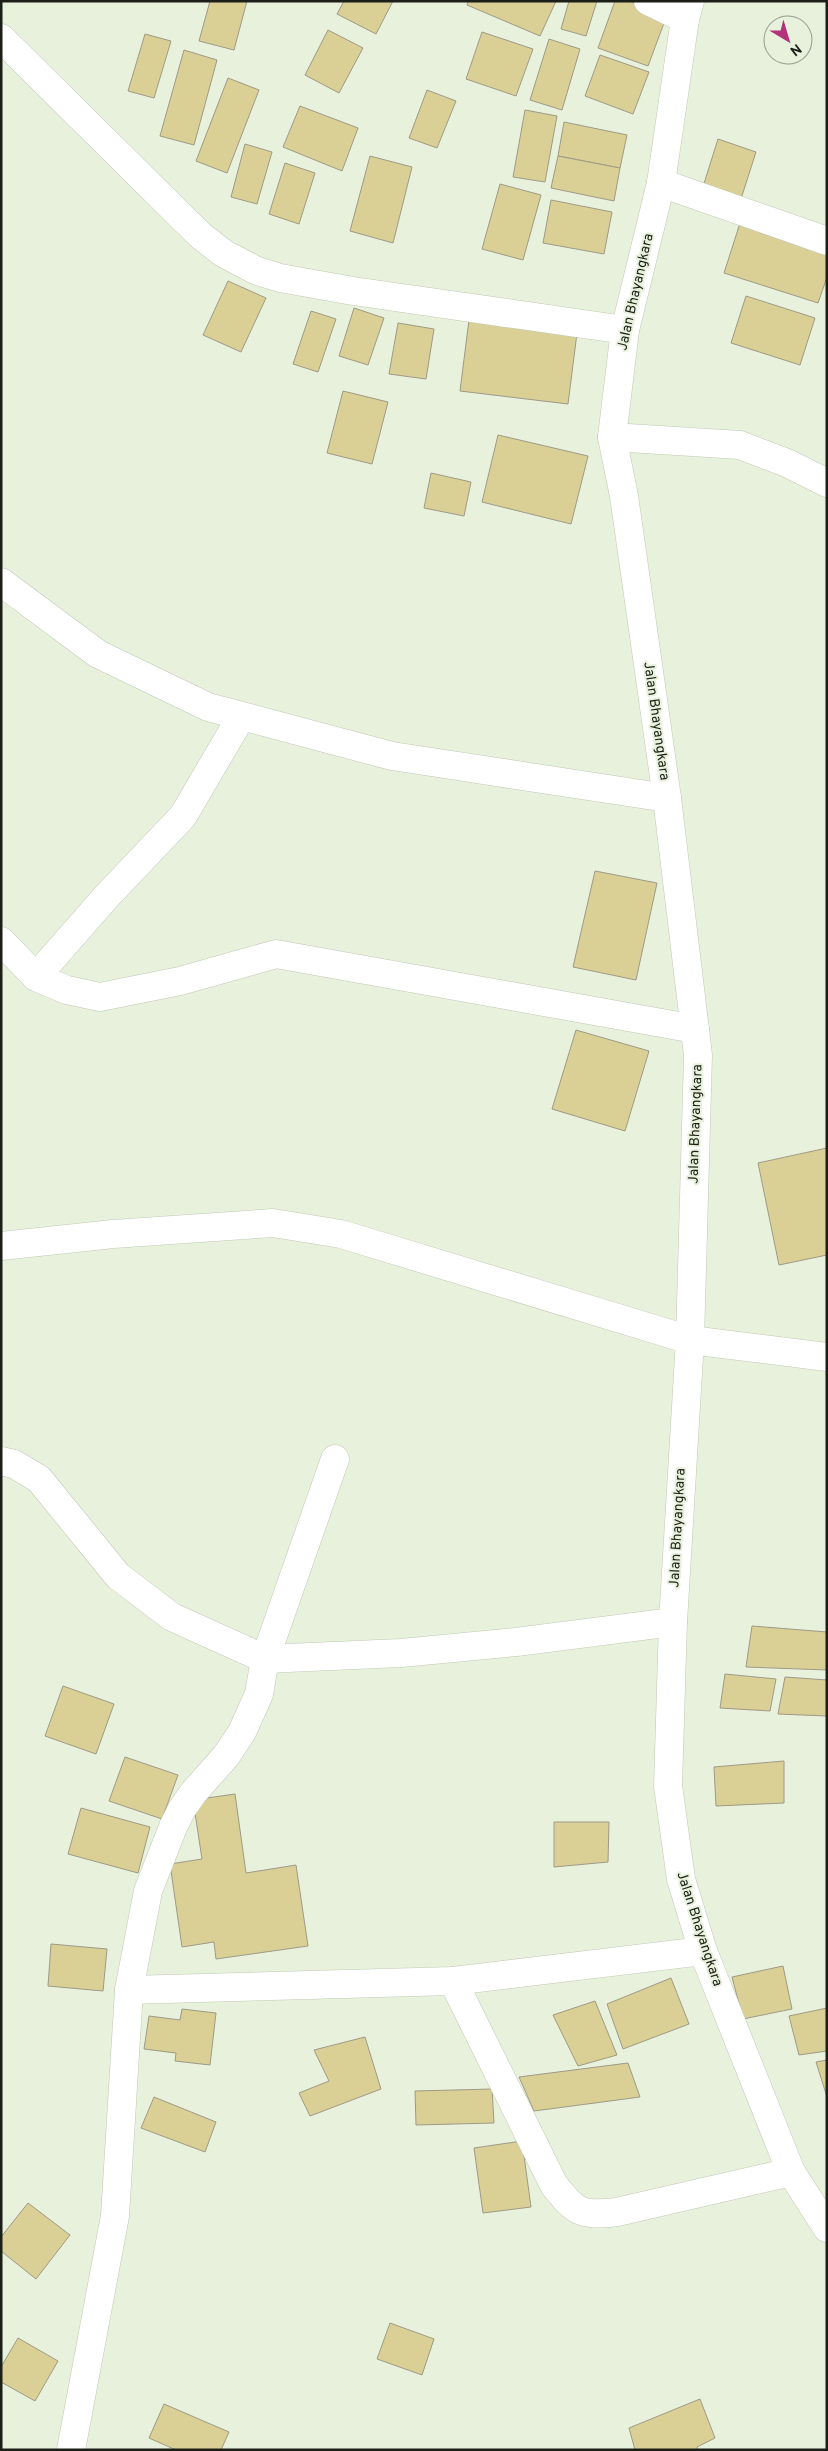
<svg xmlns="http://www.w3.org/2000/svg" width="828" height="2451" viewBox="0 0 828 2451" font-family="Overpass,sans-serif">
<rect width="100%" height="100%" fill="#e8f1dc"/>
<g fill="#dad096" stroke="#9e9a86">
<polygon points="210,1 247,1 234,50 199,41"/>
<polygon points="344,1 393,1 376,34 337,14"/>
<polygon points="468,1 556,1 540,36 467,5"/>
<polygon points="569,1 597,1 586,36 561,29"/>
<polygon points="615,1 629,1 667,15 648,66 598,48"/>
<polygon points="328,30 363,48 339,93 305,75"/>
<polygon points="482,32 533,49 516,96 466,79"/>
<polygon points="145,34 171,41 154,98 128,91"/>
<polygon points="549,39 580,49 562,110 530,100"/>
<polygon points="184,50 217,60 194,145 160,136"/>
<polygon points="600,55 649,72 633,114 585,96"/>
<polygon points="228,78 259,90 227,173 196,161"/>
<polygon points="427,90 456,101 437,148 409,138"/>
<polygon points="300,106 358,128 342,171 283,147"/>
<polygon points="525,110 557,116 545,182 513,177"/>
<polygon points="564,122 627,135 620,168 558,156"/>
<polygon points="718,139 756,152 739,205 701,193"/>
<polygon points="245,144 272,152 257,204 231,197"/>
<polygon points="370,156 412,167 393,243 350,231"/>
<polygon points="558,156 620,168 614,201 551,188"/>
<polygon points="285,163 315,173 299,224 269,214"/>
<polygon points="500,184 541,195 523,260 482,249"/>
<polygon points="551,200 612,212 604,254 543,243"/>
<polygon points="741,220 827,247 827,277 818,303 724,273"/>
<polygon points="228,281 266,298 241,352 203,335"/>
<polygon points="746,296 815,318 800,365 731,343"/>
<polygon points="354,308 384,318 368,365 339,356"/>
<polygon points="311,311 336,319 318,372 293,364"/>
<polygon points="469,320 577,333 568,404 460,391"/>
<polygon points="398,323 434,329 426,379 389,374"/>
<polygon points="343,391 388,402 372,464 327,453"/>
<polygon points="498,435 588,456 571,524 482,502"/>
<polygon points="431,473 471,482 464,516 424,508"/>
<polygon points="595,871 657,883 636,980 573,967"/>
<polygon points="576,1030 649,1051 625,1131 552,1109"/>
<polygon points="827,1148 827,1255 779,1265 758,1163"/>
<polygon points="752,1626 827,1632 827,1670 746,1667"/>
<polygon points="725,1674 776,1679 770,1711 720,1708"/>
<polygon points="785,1677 827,1680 827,1716 778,1714"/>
<polygon points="63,1686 114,1704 96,1754 45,1736"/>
<polygon points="125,1757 178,1775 162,1819 109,1801"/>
<polygon points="784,1761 784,1803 716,1806 714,1767"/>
<polygon points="235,1794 246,1873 296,1865 308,1946 216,1959 214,1942 182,1947 170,1864 202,1859 193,1800"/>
<polygon points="81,1808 150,1827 138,1873 68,1854"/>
<polygon points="554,1822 609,1822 608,1862 554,1867"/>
<polygon points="51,1944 107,1949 103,1991 48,1986"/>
<polygon points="783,1966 792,2009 743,2019 732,1977"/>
<polygon points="671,1978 689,2024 623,2049 607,2004"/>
<polygon points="595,2001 617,2055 578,2066 553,2015"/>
<polygon points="827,2008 827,2051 799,2055 789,2016"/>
<polygon points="182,2009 216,2013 210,2065 175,2061 176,2053 144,2049 149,2016 180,2020"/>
<polygon points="365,2037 381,2089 310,2116 299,2093 329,2081 314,2050"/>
<polygon points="827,2060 827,2097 816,2062"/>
<polygon points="628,2063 640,2097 534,2111 519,2077"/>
<polygon points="492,2089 494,2123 416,2125 415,2091"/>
<polygon points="154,2097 216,2122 205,2152 141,2128"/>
<polygon points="522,2141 531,2207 483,2213 474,2148"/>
<polygon points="28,2203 70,2235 36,2279 1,2251 1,2237"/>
<polygon points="390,2323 434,2339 422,2375 377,2359"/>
<polygon points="18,2338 58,2361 35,2401 1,2382 1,2367"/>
<polygon points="700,2399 715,2438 697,2447 698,2450 635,2450 629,2428"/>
<polygon points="164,2404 229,2432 221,2450 176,2450 149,2438"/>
</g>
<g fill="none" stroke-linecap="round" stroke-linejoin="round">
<g stroke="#c0c9b5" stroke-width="29">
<g id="street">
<polyline points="648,1 685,19"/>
<polyline points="1,38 200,235 223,253 255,270 280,278 353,291 625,330"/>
<polyline points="661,183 827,241"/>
<polyline points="612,437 740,445 787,463 827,483"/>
<polyline points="1,582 98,654 208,707 392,756 667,798"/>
<polyline points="1,941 36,977 67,990 100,997 180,981 276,954 695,1029"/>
<polyline points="36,977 106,897 183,816 241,717"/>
<polyline points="1,1246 113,1234 273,1223 341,1234 690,1340 827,1357"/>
<polyline points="1,1461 14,1464 39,1479 118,1576 172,1617 265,1659 401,1653 516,1642 673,1622"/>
<path d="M 453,1981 L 554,2185 C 576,2213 581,2216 617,2212 L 791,2172"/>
<polyline points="129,1990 453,1981 703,1951"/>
<polyline points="71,2450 115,2216 129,1990 148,1891 173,1827 182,1809 194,1792 226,1756 242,1732 259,1694 265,1659 335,1459"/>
</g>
</g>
<g stroke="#c0c9b5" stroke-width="29">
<polyline id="secondary" points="690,1 685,19 661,183 625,330 612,437 624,496 667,798 698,1055 690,1340 673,1622 668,1786 681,1879 703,1951 791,2172 827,2228"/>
</g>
<use href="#street" stroke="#fff" stroke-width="28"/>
<use href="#secondary" stroke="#fff" stroke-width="28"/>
</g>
<g text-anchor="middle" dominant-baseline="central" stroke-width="4" stroke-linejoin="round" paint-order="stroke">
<g font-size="14" fill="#1c1f17" stroke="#e8f1dc">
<text transform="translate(636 292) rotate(-77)">Jalan Bhayangkara</text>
<text transform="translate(656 721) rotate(82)">Jalan Bhayangkara</text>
<text transform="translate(696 1124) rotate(-88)">Jalan Bhayangkara</text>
<text transform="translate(678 1528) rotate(-87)">Jalan Bhayangkara</text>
<text transform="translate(699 1929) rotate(72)">Jalan Bhayangkara</text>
</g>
</g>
<rect width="828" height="2451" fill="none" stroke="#1c1f17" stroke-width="5"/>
<g transform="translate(788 40) rotate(142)"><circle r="24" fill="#e8f1dc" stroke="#969d8d"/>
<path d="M0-4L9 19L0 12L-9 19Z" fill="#b4327a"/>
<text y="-8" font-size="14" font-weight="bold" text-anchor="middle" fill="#1c1f17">N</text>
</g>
</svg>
